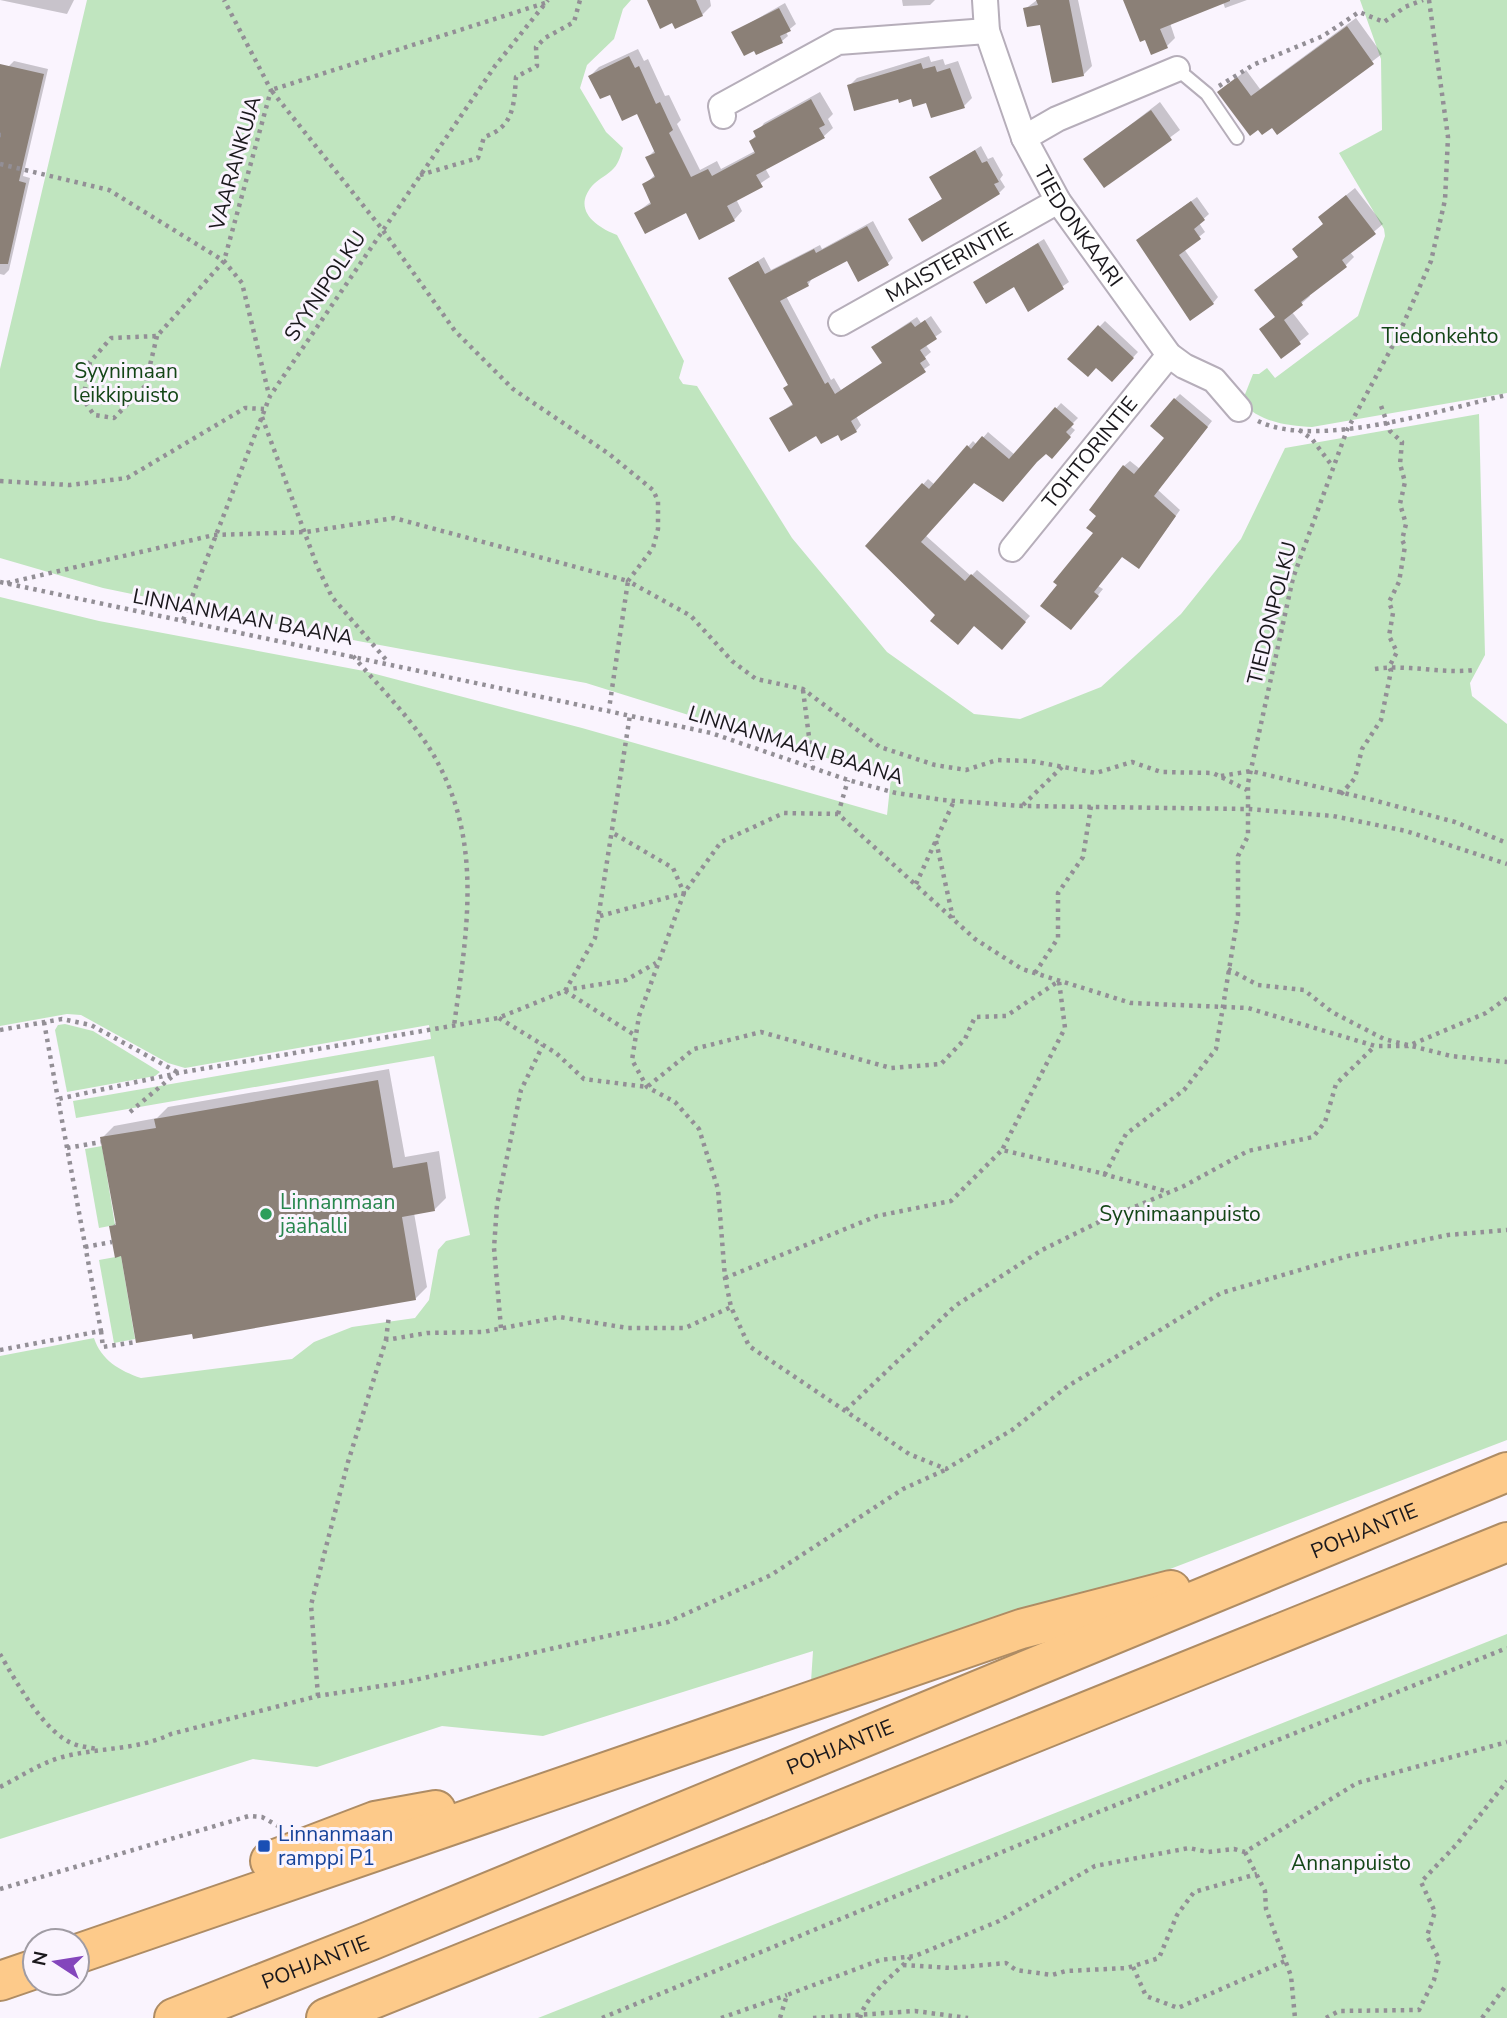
<svg xmlns="http://www.w3.org/2000/svg" width="1507" height="2018" viewBox="0 0 1507 2018" font-family="'Nunito Sans',sans-serif">
<rect width="100%" height="100%" fill="#faf4fe"/>
<g fill="#c0e5bf">
<path d="M 87,0 L 631,0 L 623,9 L 614,39 L 587,65 L 580,88 L 606,132 L 623,148 C 621,154 619,163 614,168 C 608,175 598,179 592,186 C 572,210 596,227 617,235 L 684,361 L 679,378 L 683,384 L 697,386 L 792,538 L 887,652 L 974,714 L 1020,719 L 1101,687 L 1181,614 L 1241,539 L 1285,448 L 1479,414 L 1485,655 L 1470,683 L 1472,696 L 1507,724 L 1507,1440 L 1021,1626 L 810,1697 L 813,1651 L 543,1736 L 442,1726 L 317,1767 L 253,1759 L 0,1839 L 0,1356 L 94,1338 C 101,1360 120,1371 141,1378 L 292,1359 L 314,1342 L 352,1327 L 415,1318 L 429,1300 L 438,1250 L 446,1241 L 470,1235 L 434,1056 L 76,1118 L 73,1101 L 431,1039 L 429,1025 L 185,1068 L 168,1063 L 81,1015 L 67,1014 L 0,1026 L 0,597 L 99,621 L 364,671 L 582,728 L 887,815 L 891,778 L 586,683 L 358,641 L 103,588 L 0,558 L 0,369 Z"/>
<path d="M 1360,0 L 1507,0 L 1507,393 L 1312,427 C 1287,426 1259,422 1242,402 L 1253,374 L 1259,374 L 1267,368 L 1275,378 L 1358,316 L 1385,236 L 1384,229 L 1339,153 L 1382,130 L 1381,59 Z"/>
<polygon points="65,1024 93,1031 160,1072 155,1076 67,1092 55,1030 58,1025"/>
<polygon points="102,1146 115,1225 99,1228 85,1149"/>
<polygon points="121,1256 135,1339 114,1343 99,1260"/>
<polygon points="1507,1634 1507,2018 538,2018"/>
</g>
<g fill="#0003">
<polygon points="0,0 74,0 67,14"/>
<polygon points="649,0 710,0 711,6 702,15"/>
<polygon points="902,0 935,0 930,5 903,6"/>
<polygon points="1078,0 1092,66 1083,75 1042,23 1025,9 1037,0"/>
<polygon points="1125,0 1247,0 1225,8 1223,2 1170,23 1175,38 1167,46"/>
<polygon points="785,3 796,24 786,32 788,36 782,41 757,53 734,32"/>
<polygon points="1356,18 1382,54 1278,132 1273,125 1220,92 1246,70 1260,89"/>
<polygon points="638,49 644,61 648,59 665,96 669,95 681,120 677,124 700,170 717,161 721,169 755,151 751,142 764,123 820,92 833,114 828,119 833,128 824,136 765,168 770,177 736,199 742,211 734,220 687,211 636,213 652,201 644,185 656,174 647,158 655,150 638,112 590,76 599,67"/>
<polygon points="929,56 931,62 943,59 945,65 958,61 972,98 964,106 899,97 849,86 857,78"/>
<polygon points="14,61 48,69 23,176 30,178 9,270 4,275 0,274 0,93 9,66"/>
<polygon points="1160,102 1180,130 1105,186 1086,159"/>
<polygon points="981,146 988,159 993,157 1003,175 1000,179 1005,187 999,193 911,219 943,198 931,178"/>
<polygon points="1355,188 1383,224 1350,252 1354,257 1346,265 1309,294 1310,296 1292,312 1309,334 1281,357 1261,330 1276,316 1265,282 1299,256 1294,249 1325,223 1329,209"/>
<polygon points="1197,197 1209,214 1199,223 1205,232 1184,249 1218,297 1213,303 1144,235"/>
<polygon points="873,221 893,258 887,264 848,259 813,277 808,285 786,296 831,380 834,378 841,390 883,362 879,342 917,317 921,323 931,316 942,332 925,344 931,352 925,357 930,365 856,416 861,425 856,431 817,434 772,418 794,403 789,385 730,279 764,257 771,270 820,245 822,249"/>
<polygon points="1044,239 1069,282 1029,309 1015,285 975,282"/>
<polygon points="1105,321 1138,352 1112,380 1097,365 1070,358"/>
<polygon points="1180,394 1212,421 1158,490 1180,510 1139,567 1123,555 1098,586 1103,589 1076,622 1098,515 1124,466 1130,461 1140,469 1167,438 1175,399"/>
<polygon points="1061,403 1078,418 1070,426 1075,430 1057,451 1046,451 974,481 925,535 971,576 977,570 1030,616 1007,642 975,624 938,615 867,546 928,479 935,485 973,441 977,445 988,432 1015,455"/>
<polygon points="389,1069 405,1157 439,1151 446,1198 434,1210 414,1213 427,1287 415,1299 193,1332 122,1254 111,1227 117,1222 102,1138 114,1126 157,1118 168,1107"/>
</g>
<g fill="#8b8077">
<polygon points="647,0 696,0 703,16 675,29 672,23 660,29"/>
<polygon points="1036,0 1069,0 1084,76 1052,83 1040,25 1027,27 1023,8 1038,5"/>
<polygon points="1123,0 1230,0 1230,1 1160,29 1168,48 1151,55 1145,40 1140,42"/>
<polygon points="779,8 791,31 780,36 783,43 756,55 754,51 744,56 731,32"/>
<polygon points="1347,26 1374,64 1277,135 1272,128 1262,135 1258,130 1250,136 1217,92 1237,77 1251,96"/>
<polygon points="629,56 635,68 639,66 656,104 660,102 673,130 669,133 691,177 708,169 712,176 755,153 749,141 756,137 753,131 811,99 825,125 819,128 825,138 756,175 763,187 727,206 735,221 699,240 686,213 645,234 634,213 651,204 642,184 655,177 645,157 655,153 637,114 622,121 610,95 600,99 588,76"/>
<polygon points="921,63 923,69 935,66 937,72 950,68 965,108 931,118 926,103 913,107 911,99 899,103 898,99 854,111 847,85"/>
<polygon points="0,64 44,74 19,181 26,183 8,264 0,264"/>
<polygon points="1151,110 1172,140 1104,188 1083,159"/>
<polygon points="975,150 982,163 987,161 999,182 994,184 1000,194 922,242 908,219 942,199 929,177"/>
<polygon points="1346,195 1376,234 1342,260 1347,267 1301,302 1303,305 1284,320 1301,344 1281,359 1259,329 1275,317 1254,290 1298,257 1292,249 1323,224 1318,217"/>
<polygon points="1191,201 1205,220 1194,229 1201,239 1179,255 1214,304 1190,321 1136,240"/>
<polygon points="867,226 889,265 858,282 847,261 807,282 809,286 780,301 825,384 828,382 835,394 882,363 871,347 911,322 915,327 925,320 937,339 920,350 926,359 920,363 926,372 851,421 857,432 841,441 838,435 821,444 816,436 789,452 769,418 793,405 783,388 788,385 728,278 758,261 765,274 814,249 816,253"/>
<polygon points="1038,243 1064,289 1028,312 1014,287 986,304 973,282"/>
<polygon points="1098,325 1134,358 1112,382 1096,368 1088,377 1067,359"/>
<polygon points="1174,398 1208,427 1154,496 1176,516 1139,569 1122,557 1094,592 1099,596 1071,630 1040,606 1057,585 1053,582 1093,533 1086,528 1096,516 1089,510 1123,465 1134,474 1164,438 1150,426"/>
<polygon points="1055,407 1074,424 1066,432 1071,437 1052,459 1046,454 1037,462 1003,502 974,483 921,542 965,581 971,574 1026,622 1002,650 974,626 958,645 930,621 935,615 865,546 922,483 929,489 967,445 971,449 982,436 1009,459"/>
<polygon points="378,1080 393,1168 427,1162 435,1211 402,1217 416,1300 193,1339 192,1334 136,1343 121,1256 115,1258 109,1226 116,1225 100,1137 156,1128 154,1119"/>
</g>
<g fill="none" stroke-linecap="round" stroke-linejoin="round">
<g stroke="#b6aeba" stroke-width="16">
<polyline id="lane" points="1177,69 1207,94 1237,138"/>
</g>
<g stroke="#b6aeba" stroke-width="28">
<g id="street">
<path id="s1" d="M 985,0 L 987,31 L 1024,138 L 1058,201 L 1169,355 L 1184,366 L 1214,380 L 1239,409"/>
<polyline points="723,116 721,106 838,42 987,31"/>
<polyline points="1024,138 1057,119 1177,69"/>
<path id="s2" d="M 841,323 L 1058,201"/>
<path id="s3" d="M 1012,549 L 1169,355"/>
</g>
</g>
<g stroke="#ae8c64" stroke-width="42">
<g id="highway">
<polyline points="270,1861 375,1821 436,1810"/>
<polyline points="77,1954 1021,1629 1171,1590"/>
<polyline points="0,1981 35,1969"/>
<path id="s4" d="M 174,2018 L 370,1941 L 1507,1472"/>
<polyline points="326,2018 1507,1542"/>
</g>
</g>
<g stroke="#938f96" stroke-width="4.5" stroke-dasharray="3.5 5" stroke-linecap="butt">
<polyline points="545,3 271,90 382,229 455,331 513,389 609,454 653,490 658,501 658,529 653,548 628,581 691,616 732,661 756,679 803,689 880,747 935,765 966,770 997,760 1031,761 1096,773 1132,762 1161,772 1213,773 1247,790"/>
<polyline points="1219,86 1255,64 1323,36 1359,12 1384,22 1405,7 1423,0"/>
<polyline points="0,135 1,135"/>
<polyline points="0,164 109,190 224,261 242,283 269,395"/>
<path d="M 420,175 L 478,158 L 484,137 C 514,127 514,105 516,77 L 537,66 L 536,47 L 545,38 L 574,22 L 580,0"/>
<polyline points="157,336 145,386 114,418 94,415 83,399 90,362 111,338 157,336 224,261 271,90 224,0"/>
<polyline points="262,417 317,566 332,597 388,662"/>
<path d="M 1258,421 C 1317,450 1443,409 1507,395"/>
<polyline points="1299,430 1312,439 1333,467"/>
<polyline points="0,481 70,485 127,478 245,408 264,409"/>
<polyline points="0,582 711,733 848,780 896,793 943,800 1022,806 1248,809 1333,816 1406,831 1507,864"/>
<polyline points="7,583 214,535 306,532 394,518 628,581 609,709"/>
<polyline points="183,620 270,396 495,66 548,0"/>
<path d="M 353,656 C 381,689 420,727 439,765 C 483,849 466,936 454,1026"/>
<path d="M 1375,669 C 1408,664 1440,674 1473,670"/>
<polyline points="803,690 813,768"/>
<polyline points="1221,776 1251,771 1373,800 1455,822 1507,843"/>
<polyline points="1349,785 1342,793 1355,778 1362,749 1381,720 1391,671 1389,667 1397,652 1389,636 1393,613 1389,602 1399,582 1405,546 1402,540 1406,524 1400,504 1405,482 1400,464 1402,442 1390,431 1380,403"/>
<polyline points="1023,805 1062,767"/>
<polyline points="838,814 848,780"/>
<polyline points="936,841 953,918"/>
<polyline points="916,884 954,801"/>
<polyline points="600,916 684,893 673,868 613,833"/>
<polyline points="1228,969 1258,985 1304,990 1332,1012 1384,1039 1451,1056 1507,1062"/>
<polyline points="1035,973 1058,938 1058,893 1083,857 1091,806"/>
<polyline points="565,990 626,980 656,963"/>
<polyline points="565,991 636,1036"/>
<polyline points="1507,998 1486,1013 1408,1046 1375,1046 1248,1008 1131,1003 1022,969 975,939 838,814 784,813 721,842 684,893 639,1016 632,1060 647,1087 675,1102 699,1129 718,1189 725,1278 731,1307 749,1346 909,1454 946,1469 1012,1430 1068,1386 1221,1293 1348,1256 1448,1235 1507,1230"/>
<polyline points="499,1018 556,1053 584,1079 647,1087 694,1049 761,1032 891,1068 941,1064 965,1039 975,1017 1006,1016 1059,981 1065,1028 1002,1150"/>
<polyline points="44,1022 58,1099"/>
<polyline points="0,1030 62,1019 91,1025 177,1072"/>
<polyline points="130,1112 174,1075"/>
<polyline points="67,1148 101,1142"/>
<polyline points="1103,1174 1169,1192"/>
<polyline points="85,1247 112,1242"/>
<polyline points="725,1278 877,1216 951,1201 1002,1150 1105,1174 1126,1134 1184,1090 1216,1049 1238,915 1238,856 1248,836 1248,783 1293,578 1347,430 1398,336 1431,261 1445,200 1448,137 1429,0"/>
<polyline points="501,1328 494,1248 497,1205 521,1090 543,1045"/>
<polyline points="101,1331 103,1347 136,1342"/>
<polyline points="386,1340 389,1315"/>
<polyline points="0,1350 101,1331 58,1099 178,1073 498,1018 565,991 595,938 630,715"/>
<polyline points="846,1410 955,1306 1042,1250 1099,1222 1184,1186 1248,1151 1313,1137 1325,1122 1336,1084 1374,1047"/>
<path d="M 0,1654 C 15,1680 45,1734 74,1744 C 81,1747 89,1747 96,1749"/>
<polyline points="318,1696 311,1605 348,1462 386,1340 427,1333 483,1332 559,1317 628,1328 685,1328 731,1307"/>
<path d="M 0,1787 C 20,1777 37,1765 59,1758 C 96,1747 136,1751 171,1734 L 318,1696 L 406,1682 L 668,1622 L 771,1575 L 903,1489 L 945,1470"/>
<polyline points="1245,1852 1265,1891 1266,1909 1291,1976 1295,2018"/>
<polyline points="0,1889 249,1816 262,1817 280,1827"/>
<polyline points="903,1965 951,1968 1006,1963 1016,1970 1052,1975 1066,1971 1127,1968 1159,1958 1177,1915 1194,1892 1257,1874"/>
<polyline points="1133,1967 1146,1996 1178,2008 1285,1961"/>
<polyline points="602,2018 1096,1813 1507,1648"/>
<polyline points="721,2018 787,1995"/>
<polyline points="780,2018 787,1995 880,1960 915,1956 999,1921 1095,1866 1189,1848 1208,1852 1234,1849 1245,1852 1357,1783 1507,1742"/>
<polyline points="813,2018 915,2011 968,2018"/>
<path d="M 860,2018 C 866,1995 894,1975 910,1958"/>
<polyline points="1326,2018 1339,2011 1419,2010 1434,1980 1439,1959 1427,1936 1435,1912 1421,1882 1457,1844 1507,1781"/>
<polyline points="1482,2018 1507,1984"/>
</g>
<use href="#lane" stroke="#fff" stroke-width="12"/>
<use href="#street" stroke="#fff" stroke-width="24"/>
<use href="#highway" stroke="#fdca8a" stroke-width="38"/>
</g>
<circle fill="#2e9e5b" stroke="#faf4fe" stroke-width="2.5" cx="266" cy="1214" r="7"/>
<rect fill="#1a4fb4" stroke="#faf4fe" stroke-width="2.5" x="257" y="1839" width="14" height="14" rx="3.5"/>
<g text-anchor="middle" dominant-baseline="central" stroke-width="6" stroke-linejoin="round" paint-order="stroke">
<g font-size="21" fill="#1a181c" stroke="#faf4fe">
<text transform="translate(235 163) rotate(-74)">VAARANKUJA</text>
<text stroke="none"><textPath href="#s1" startOffset="248">TIEDONKAARI</textPath></text>
<text stroke="none"><textPath href="#s2" startOffset="124">MAISTERINTIE</textPath></text>
<text transform="translate(325 286) rotate(-56)">SYYNIPOLKU</text>
<text stroke="none"><textPath href="#s3" startOffset="124">TOHTORINTIE</textPath></text>
<text transform="translate(1272 613) rotate(-76)">TIEDONPOLKU</text>
<text transform="translate(243 617) rotate(11)">LINNANMAAN BAANA</text>
<text transform="translate(796 745) rotate(17)">LINNANMAAN BAANA</text>
<text stroke="none"><textPath href="#s4" startOffset="1286">POHJANTIE</textPath></text>
<text stroke="none"><textPath href="#s4" startOffset="719">POHJANTIE</textPath></text>
<text stroke="none"><textPath href="#s4" startOffset="152">POHJANTIE</textPath></text>
</g>
<g font-size="21" fill="#144617" stroke="#faf4fe">
<text x="1440" y="336">Tiedonkehto</text>
<text x="126" y="371">Syynimaan<tspan x="126" dy="24">leikkipuisto</tspan></text>
<text x="1180" y="1214">Syynimaanpuisto</text>
<text x="1351" y="1863">Annanpuisto</text>
</g>
<g font-size="21" fill="#27864d" stroke="#faf4fe" text-anchor="start">
<text x="280" y="1202">Linnanmaan<tspan x="280" dy="24">jäähalli</tspan></text>
</g>
<g font-size="21" fill="#164399" stroke="#faf4fe" text-anchor="start">
<text x="278" y="1834">Linnanmaan<tspan x="278" dy="24">ramppi P1</tspan></text>
</g>
</g>
<g transform="translate(56 1962) rotate(282)"><circle r="33" fill="#faf4fe" stroke="#a09ca4" stroke-width="2"/>
<path d="M0-5L12 26L0 18L-12 26Z" fill="#8446bc"/>
<text y="-10" font-size="19" font-weight="bold" text-anchor="middle" fill="#1a181c">N</text>
</g>
</svg>
